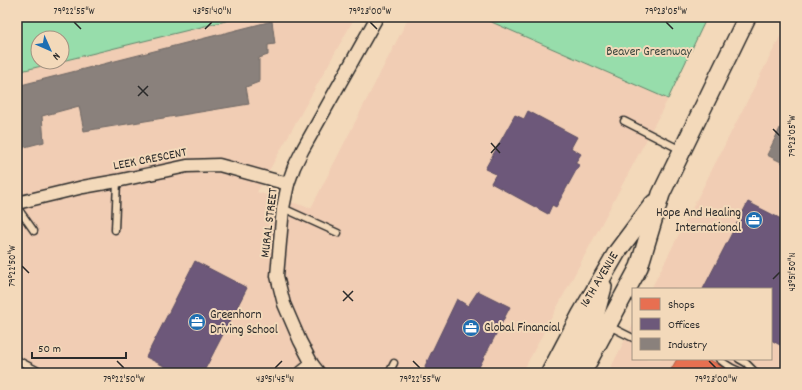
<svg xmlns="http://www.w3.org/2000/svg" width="802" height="390" viewBox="0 0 802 390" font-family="Dekko,sans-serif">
<rect width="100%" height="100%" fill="#f3d9ba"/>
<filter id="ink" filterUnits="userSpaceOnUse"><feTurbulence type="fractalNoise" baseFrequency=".025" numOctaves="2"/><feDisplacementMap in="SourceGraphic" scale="8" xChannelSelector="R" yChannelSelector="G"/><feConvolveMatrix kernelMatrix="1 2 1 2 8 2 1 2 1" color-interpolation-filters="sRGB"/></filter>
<g filter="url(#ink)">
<g fill="#f1cdb4">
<polygon points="241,17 355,17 257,192 311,208 409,17 480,17 668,99 522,373 17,373 17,72 57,62 62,62 62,61"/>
<polygon points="785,27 785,373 608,373 633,324 633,359 771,359 771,289 651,289"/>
</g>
<g fill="#97ddab" stroke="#61846b">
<polygon points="17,17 242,17 62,61 62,38 38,38 38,62 58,62 17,72"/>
<polygon points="480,17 707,17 668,99"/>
</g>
<polygon fill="#e76f51" stroke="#af5b46" points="677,359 708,359 735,373 669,373"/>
<g fill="#6d597a" stroke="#594b62">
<polygon points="528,111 577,137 571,148 581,154 575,163 579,165 556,207 552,205 548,214 491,183 496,174 485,169 515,115 524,119"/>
<polygon points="748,202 785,221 785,344 780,345 771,340 771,289 703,289"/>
<polygon points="195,261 247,288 203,373 178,373 146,357"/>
<polygon points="478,291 510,307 476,373 427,373 425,366 457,299 468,306"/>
</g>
<g fill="#8a817c" stroke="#6e6764">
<polygon points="272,21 275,44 268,45 268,55 259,58 259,82 246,87 249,104 84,131 79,106 42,116 44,142 17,149 17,86"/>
<polygon points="785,118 785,164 767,155"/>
</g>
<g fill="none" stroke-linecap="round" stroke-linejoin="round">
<g stroke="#2b2b2b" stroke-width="9">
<g id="lane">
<polyline points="624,121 681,150"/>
<polyline points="17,207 34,231"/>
<polyline points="283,208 338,233"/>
<polyline points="115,230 117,181"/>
<polyline points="609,326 633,338"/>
<path d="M 719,359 C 726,365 737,371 745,373"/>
<polyline points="739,359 746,363 756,373"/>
<polyline points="17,360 42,373"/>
<polyline points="389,373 394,363"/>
</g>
</g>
<g stroke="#2b2b2b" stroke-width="15">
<g id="street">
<polyline points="17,203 83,187 117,181 187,166 219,165 288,184"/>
<polyline points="301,373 312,364"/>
<polyline points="319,373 312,364 300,341 284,304 277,276 283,208 288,184 294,167 303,149 377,17"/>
</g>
</g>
<g stroke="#2b2b2b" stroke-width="20">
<g id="secondary">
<polyline points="550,373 581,314 617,252 653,204"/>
<polyline points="567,373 594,320 603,287"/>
<polyline points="582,373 639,267 661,194 747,17"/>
</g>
</g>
<use href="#lane" stroke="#f3d9ba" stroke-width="6"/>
<use href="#street" stroke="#f3d9ba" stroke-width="12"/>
<use href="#secondary" stroke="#f3d9ba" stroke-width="17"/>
</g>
</g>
<path fill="none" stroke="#2b2b2b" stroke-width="1.5" d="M 74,22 L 81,29M 370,22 L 377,29M 666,22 L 673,29M 205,29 L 212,22M 138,86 L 148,96M 138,96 L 148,86M 773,129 L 780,136M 491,143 L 500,153M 491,153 L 500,143M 22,266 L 29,273M 773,279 L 780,272M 343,291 L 353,301M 343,301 L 353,291M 117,361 L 124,368M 413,361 L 420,368M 709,361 L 716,368M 275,368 L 282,361"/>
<defs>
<g id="office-disc" transform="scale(0.9)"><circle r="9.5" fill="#1f6fb2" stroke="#f3d9ba"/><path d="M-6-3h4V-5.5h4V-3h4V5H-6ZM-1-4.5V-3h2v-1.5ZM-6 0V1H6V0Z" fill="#fff"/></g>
</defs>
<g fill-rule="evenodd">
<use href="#office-disc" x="754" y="220"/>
<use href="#office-disc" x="197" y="322"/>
<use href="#office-disc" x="471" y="328"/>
</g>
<g text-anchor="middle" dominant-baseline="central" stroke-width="4" stroke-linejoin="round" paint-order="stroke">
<g font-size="13" fill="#3b463e" stroke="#f3d9ba">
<text x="649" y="52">Beaver Greenway</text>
</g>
<g font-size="13" fill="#2b2b2b" stroke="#f3d9ba">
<text transform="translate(150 160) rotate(-11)">LEEK CRESCENT</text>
<text transform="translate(270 223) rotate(-83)">MURAL STREET</text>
<text transform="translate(600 280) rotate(-59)">16TH AVENUE</text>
</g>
<g font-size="13" fill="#2b2b2b" stroke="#f3d9ba" text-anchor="start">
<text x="741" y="213" text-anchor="end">Hope And Healing<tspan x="741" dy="15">International</tspan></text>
<text x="210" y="315">Greenhorn<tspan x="210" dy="15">Driving School</tspan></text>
<text x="484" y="328">Global Financial</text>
</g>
</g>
<rect width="802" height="390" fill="none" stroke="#f3d9ba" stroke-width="44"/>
<rect x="632" y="288" width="140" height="72" fill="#f3d9ba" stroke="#a39381"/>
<rect x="640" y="298" width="20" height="12" fill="#e76f51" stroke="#a39381"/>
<text x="668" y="308" font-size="12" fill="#2b2b2b">Shops</text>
<rect x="640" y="318" width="20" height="12" fill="#6d597a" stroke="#a39381"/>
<text x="668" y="328" font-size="12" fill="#2b2b2b">Offices</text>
<rect x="640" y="338" width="20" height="12" fill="#8a817c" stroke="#a39381"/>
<text x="668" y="348" font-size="12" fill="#2b2b2b">Industry</text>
<g transform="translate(50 50) rotate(135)"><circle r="19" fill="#f3d9ba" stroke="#a39381"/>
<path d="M0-3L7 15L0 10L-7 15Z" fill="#1f6fb2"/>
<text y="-6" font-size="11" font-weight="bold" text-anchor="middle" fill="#2b2b2b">N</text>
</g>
<path d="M32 352v6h94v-6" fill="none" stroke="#2b2b2b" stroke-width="2"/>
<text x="38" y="352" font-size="12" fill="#2b2b2b" stroke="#f3d9ba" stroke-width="3" paint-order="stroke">50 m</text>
<rect x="22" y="22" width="758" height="346" fill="none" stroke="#2b2b2b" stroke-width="1.5"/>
<g font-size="10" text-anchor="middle" fill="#2b2b2b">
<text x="74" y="14">79°22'55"W</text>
<text x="212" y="14">43°51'40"N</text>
<text x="370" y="14">79°23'00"W</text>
<text x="666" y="14">79°23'05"W</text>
<text transform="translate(791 136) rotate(-90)" y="4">79°23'05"W</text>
<text transform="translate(11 266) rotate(-90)" y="4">79°22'50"W</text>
<text transform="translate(791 272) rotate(-90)" y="4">43°51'50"N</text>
<text x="124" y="382">79°22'50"W</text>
<text x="275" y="382">43°51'45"N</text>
<text x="420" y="382">79°22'55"W</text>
<text x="716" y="382">79°23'00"W</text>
</g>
</svg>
